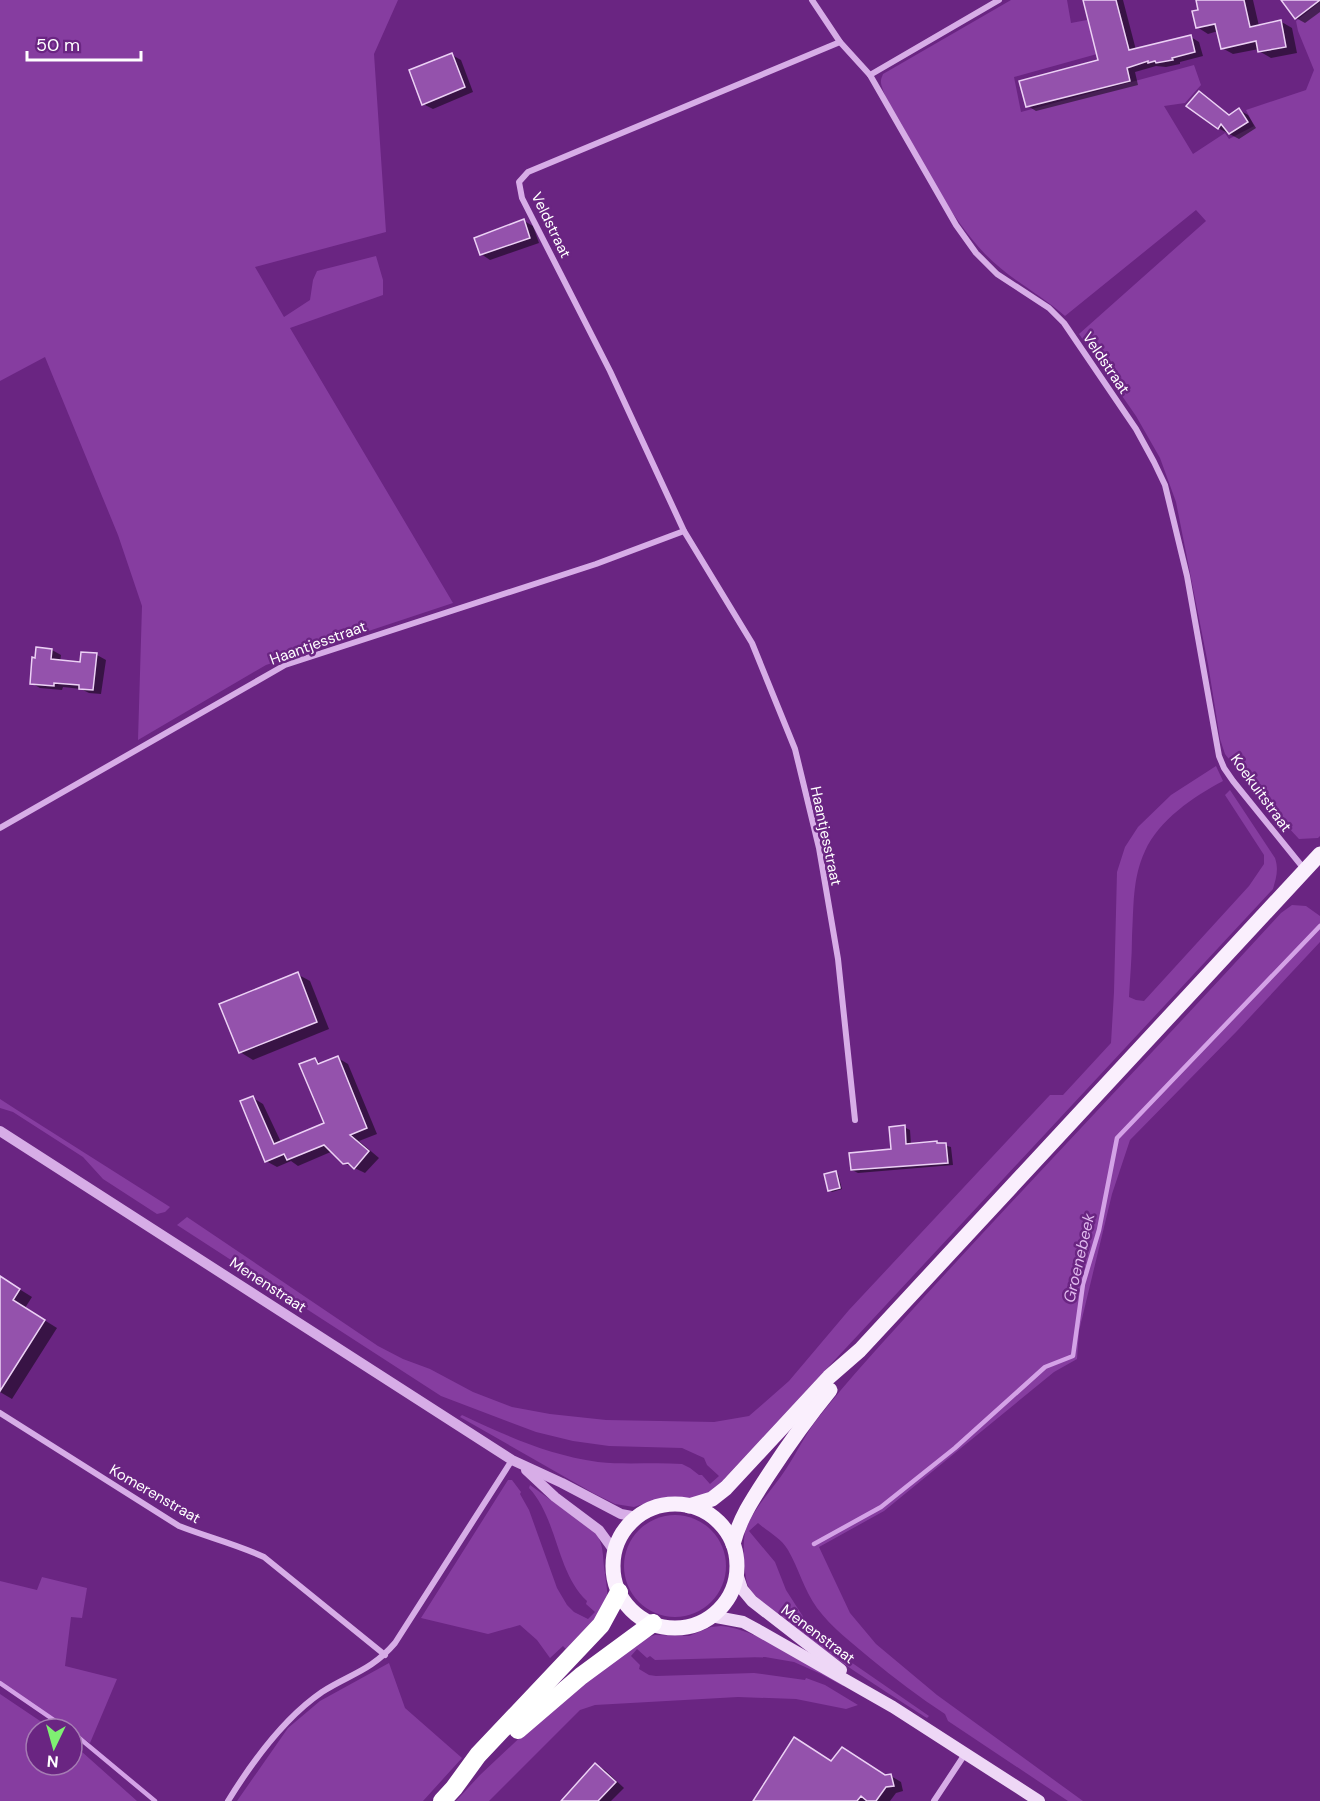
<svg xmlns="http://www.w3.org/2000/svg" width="1320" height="1801" viewBox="0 0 1320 1801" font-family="'DM Sans',sans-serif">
<rect width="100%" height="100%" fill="#6a2582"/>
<g fill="#863da0">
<polygon points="0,0 398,0 374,54 386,232 255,267 284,317 310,300 313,280 317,271 376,256 383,280 383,295 290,328 453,603 266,665 138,740 142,606 118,535 45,357 0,381"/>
<path d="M 1011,0 L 1067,0 L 1071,23 L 1087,20 L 1097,54 L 1014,77 L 1021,112 L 1194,65 L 1201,85 L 1185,103 L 1164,106 L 1193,154 L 1225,133 L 1229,139 L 1254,126 L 1246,110 L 1306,90 L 1314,70 L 1298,31 L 1296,21 L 1320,2 L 1320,836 L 1318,838 L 1299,839 L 1248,784 L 1225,754 L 1220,739 L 1208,664 L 1176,502 L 1160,458 L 1136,416 L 1079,334 L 1206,221 L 1196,210 L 1065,316 C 1039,293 1009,279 985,254 C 951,218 924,167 901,123 C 895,112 885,99 882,87 C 880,81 881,79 883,74 Z"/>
<path d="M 1216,766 L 1223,781 C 1193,797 1159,820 1145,851 C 1132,879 1134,907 1132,937 C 1132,957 1130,977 1129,997 L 1136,1000 L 1144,1001 L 1249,886 L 1264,864 L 1264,855 L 1225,795 L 1230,790 L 1275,858 C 1279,870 1276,878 1273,889 L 724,1479 L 727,1482 L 699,1499 L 662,1498 L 634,1507 L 615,1504 L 593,1493 L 460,1417 L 462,1415 C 507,1436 548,1455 598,1462 C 626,1465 654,1462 682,1464 L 690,1468 L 699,1475 L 702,1475 L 710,1484 L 719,1476 L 707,1465 L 704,1458 L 682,1448 L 609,1446 L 573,1441 L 536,1432 L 441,1396 L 177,1225 L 187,1217 L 378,1346 L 403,1359 L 430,1369 L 473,1392 L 512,1407 L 550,1414 L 606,1420 L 714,1422 L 749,1416 L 789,1381 L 849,1310 L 1050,1095 L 1063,1095 L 1111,1043 L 1114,992 L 1117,872 L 1125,847 L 1138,827 L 1171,795 Z"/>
<path d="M 1292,905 L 1306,906 L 1320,916 L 1320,942 L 1237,1031 L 1130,1140 L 1112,1194 L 1079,1331 L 1077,1359 L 1054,1372 L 884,1511 L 819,1547 L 850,1613 L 876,1644 L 937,1695 L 1083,1801 L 1068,1801 L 948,1721 L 945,1714 C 919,1697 894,1678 871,1659 C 852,1643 832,1628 817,1608 C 804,1590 799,1569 788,1550 C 781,1538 768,1532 758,1523 L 749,1531 L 775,1562 L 786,1590 L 811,1629 L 832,1649 L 929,1716 L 927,1718 C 898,1699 754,1610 747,1583 C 744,1572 742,1539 746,1529 C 755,1506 773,1489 786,1469 C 796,1454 804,1437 815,1422 C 849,1378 887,1338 924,1297 C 1042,1168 1163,1042 1281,913 Z"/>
<polygon points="0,1099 17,1110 170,1207 165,1212 157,1214 103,1179 83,1157 13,1112 0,1108"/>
<path d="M 508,1480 L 512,1480 L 521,1492 L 520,1494 L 529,1510 L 557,1588 L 567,1605 L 574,1612 L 588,1619 L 595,1612 L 586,1604 L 587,1601 C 556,1572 558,1519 529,1488 L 530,1485 L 594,1531 C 605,1544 602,1557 605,1573 C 606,1585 609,1594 606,1607 L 566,1649 L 563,1646 L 550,1658 L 537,1640 L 520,1625 L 488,1634 L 421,1618 Z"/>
<circle cx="675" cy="1566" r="51"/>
<polygon points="42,1577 87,1588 82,1618 71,1617 65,1666 117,1679 90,1743 0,1682 0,1581 37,1590"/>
<path d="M 721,1626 C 758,1629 810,1666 844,1684 L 843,1686 L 821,1674 L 794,1662 L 765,1657 L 655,1660 L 650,1656 L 647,1658 L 637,1649 L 631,1656 L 640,1665 L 639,1669 L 649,1675 L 656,1676 L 754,1673 L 805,1680 L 806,1678 L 825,1685 L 858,1705 L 846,1709 L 796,1699 L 738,1697 L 595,1705 L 580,1710 L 489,1801 L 456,1801 L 480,1775 L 547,1712 L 640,1640 L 655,1635 L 689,1636 L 711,1627 Z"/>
<polygon points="389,1663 405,1708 462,1758 423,1801 237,1801 288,1728 320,1701"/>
<polygon points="0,1694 52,1729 36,1729 36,1765 72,1765 72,1743 137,1801 0,1801"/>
</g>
<g fill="#0007">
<polygon points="1085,0 1123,0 1136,50 1191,37 1199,42 1203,56 1180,62 1180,64 1166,67 1156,66 1135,72 1138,85 1036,111 1028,106 1100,61"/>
<polygon points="1197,0 1253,0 1259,26 1280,21 1292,28 1297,53 1271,58 1259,51 1259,49 1233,54 1222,48 1218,31 1208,34 1197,27 1200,11"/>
<polygon points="1283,0 1320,0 1320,12 1305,23 1296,18"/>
<polygon points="452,55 461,60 473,92 433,109 423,104"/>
<polygon points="1208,98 1230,116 1239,110 1248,115 1256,128 1239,139 1218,128"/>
<polygon points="524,221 533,226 539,243 490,260 481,254"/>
<polygon points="38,649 52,650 61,655 60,662 82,664 83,653 97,655 106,660 101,694 89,693 81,689 63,687 62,690 40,688 31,683"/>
<polygon points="297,974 310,981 329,1029 253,1060 240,1052"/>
<polygon points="338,1058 348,1064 377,1134 359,1141 379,1158 365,1173 344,1163 333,1151 298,1166 291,1161 277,1167 266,1161 253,1098 263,1104 281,1142 326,1124 314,1059 322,1064"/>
<polygon points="904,1127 910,1130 911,1145 936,1143 951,1147 953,1165 858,1173 852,1170 893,1150"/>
<polygon points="836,1172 838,1174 842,1189 832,1192 830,1190"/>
<polygon points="0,1277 32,1297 25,1308 57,1328 12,1399 0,1392"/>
<polygon points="596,1765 605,1770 624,1788 611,1801 562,1801"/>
<polygon points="891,1776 901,1782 903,1791 896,1793 890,1801 755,1801"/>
</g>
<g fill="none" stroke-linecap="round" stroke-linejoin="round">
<g stroke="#d4a2e7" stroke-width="4.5">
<polyline points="814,1544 881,1507 955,1448 1045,1367 1073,1356 1083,1284 1099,1230 1117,1138 1320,926"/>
<polyline points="0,1683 67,1729"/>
<polyline points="72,1732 155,1801"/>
</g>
</g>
<g fill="#9452ac" stroke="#ecd1f5" stroke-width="1.5">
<polygon points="1083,0 1116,0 1129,50 1191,35 1195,52 1172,58 1173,60 1156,63 1155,61 1148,63 1148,61 1127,68 1130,81 1026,107 1019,81 1098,60"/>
<polygon points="1196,0 1244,0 1250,27 1281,20 1286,47 1258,52 1256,41 1221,49 1215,24 1196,28 1192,11 1198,10"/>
<polygon points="1281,0 1320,0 1295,19"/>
<polygon points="452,53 465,87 422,105 409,70"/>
<polygon points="1199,91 1229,115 1239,108 1248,122 1229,134 1221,124 1218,129 1186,106"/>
<polygon points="524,219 530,238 480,255 474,238"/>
<polygon points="36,647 52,649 51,659 80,662 81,652 97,653 93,690 79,689 79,685 54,683 54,686 30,684 32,657 35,658"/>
<polygon points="298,972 317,1022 239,1053 219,1004"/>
<polygon points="338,1056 367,1128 350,1135 369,1151 354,1169 348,1163 343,1164 324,1145 287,1160 284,1154 265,1162 240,1101 253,1096 274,1144 324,1123 299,1064 315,1058 318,1064"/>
<polygon points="905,1125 906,1144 937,1141 937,1143 946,1143 948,1163 851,1170 849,1153 891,1149 889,1127"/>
<polygon points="836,1171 840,1188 828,1191 824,1174"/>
<polygon points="0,1276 20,1289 13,1300 45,1320 0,1391"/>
<polygon points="794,1737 831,1761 842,1747 885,1775 891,1774 894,1786 886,1787 876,1801 867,1801 861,1796 857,1801 753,1801"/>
<polygon points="595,1763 616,1782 598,1801 561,1801"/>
</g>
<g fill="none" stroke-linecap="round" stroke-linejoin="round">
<g stroke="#d7ade7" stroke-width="6">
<polyline points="812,0 840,42 870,75 956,225 976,253 997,274 1049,308 1064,323 1136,429 1154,462 1165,485 1187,576 1219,756 1224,768 1233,781 1305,870"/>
<polyline points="840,42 528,172 519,182 522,198 610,371 684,531 752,643 795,749 819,848 838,959 855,1120"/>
<polyline points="870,75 999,0"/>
<polyline points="0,828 285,665 596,564 684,531"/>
<path d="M 0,1413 L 179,1526 C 207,1537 236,1544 264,1557 L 385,1655"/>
<path d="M 228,1801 C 252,1762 284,1718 322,1692 C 350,1674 371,1671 395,1643 L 512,1460"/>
<polyline points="934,1801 965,1754"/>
</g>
<g stroke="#d7ade7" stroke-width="10">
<polyline points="0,1131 512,1460 562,1483 621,1514 637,1517"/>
<polyline points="526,1470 555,1497 599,1530 615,1552"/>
</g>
<g stroke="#eed7f6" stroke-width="12">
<polyline points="737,1574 742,1589 752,1601 841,1670"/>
<polyline points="711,1616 743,1622 756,1629 893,1707 1039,1801"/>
</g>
<g stroke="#faeffd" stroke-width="15">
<circle cx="675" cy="1566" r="62"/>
<polyline points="689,1506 712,1499 726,1488 829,1377 860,1350 1320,854"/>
<path d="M 733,1544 C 740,1517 754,1497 769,1474 C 788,1445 808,1417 830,1390"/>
</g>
<g stroke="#fff" stroke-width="18">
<polyline points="518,1730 581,1676 653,1623"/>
<polyline points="442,1801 454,1788 478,1755 601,1625 619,1592"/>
</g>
</g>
<g text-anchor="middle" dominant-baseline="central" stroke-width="5" stroke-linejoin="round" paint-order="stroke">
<g font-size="15" fill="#fff" stroke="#6a2582">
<text transform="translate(551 225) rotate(64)">Veldstraat</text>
<text transform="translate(1106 363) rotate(56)">Veldstraat</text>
<text transform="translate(318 643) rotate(-20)">Haantjesstraat</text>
<text transform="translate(1261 793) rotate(54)">Koekuitstraat</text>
<text transform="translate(826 836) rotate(78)">Haantjesstraat</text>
<text transform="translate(268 1285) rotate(33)">Menenstraat</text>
<text transform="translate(155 1494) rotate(30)">Komerenstraat</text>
<text transform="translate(818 1634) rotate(37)">Menenstraat</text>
</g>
<g font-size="16" font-style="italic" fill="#e0b9ee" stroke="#6a2582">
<text transform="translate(1079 1258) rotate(-77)">Groenebeek</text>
</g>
</g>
<g transform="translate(54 1747) rotate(185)"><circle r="28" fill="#6a2582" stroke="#a67cb4" stroke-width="1.5"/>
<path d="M0-4.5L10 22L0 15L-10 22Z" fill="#7ff072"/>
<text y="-9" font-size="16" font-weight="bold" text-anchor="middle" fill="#ffffff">N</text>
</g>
<path d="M27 51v9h114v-9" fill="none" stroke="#ffffff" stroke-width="3"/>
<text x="36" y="51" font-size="18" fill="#ffffff" stroke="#6a2582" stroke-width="4.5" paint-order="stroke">50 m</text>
</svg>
